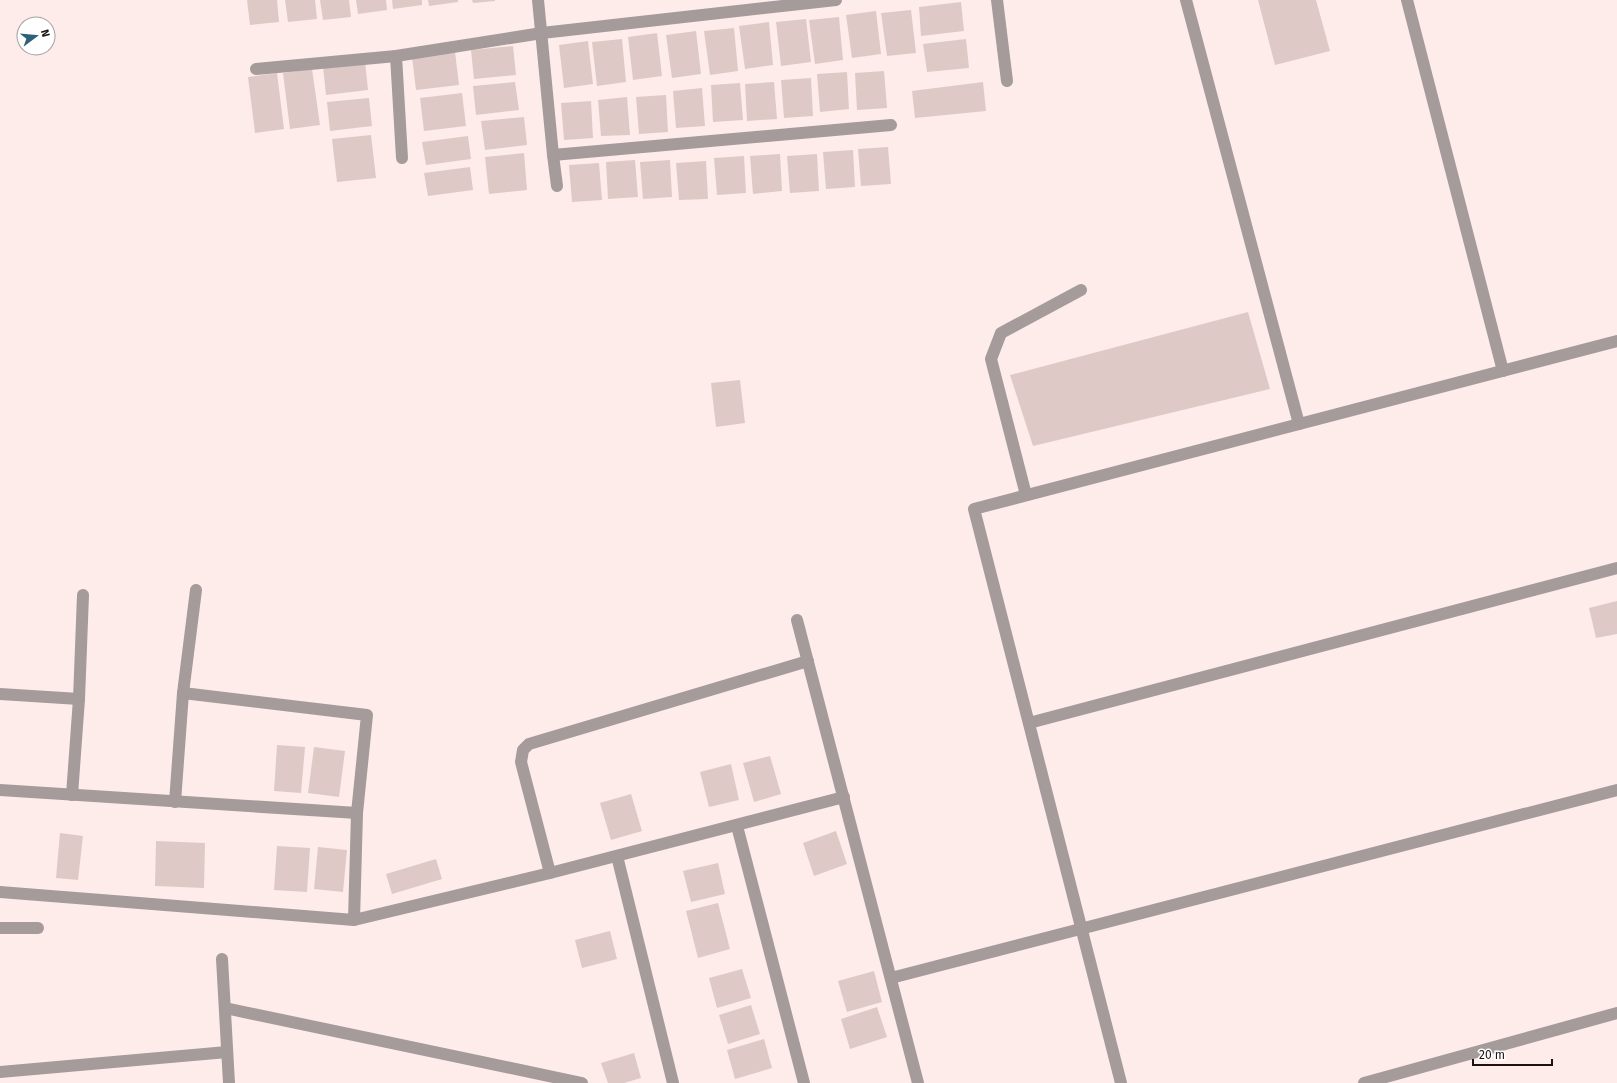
<svg xmlns="http://www.w3.org/2000/svg" width="1617" height="1083" viewBox="0 0 1617 1083" font-family="'Fira Sans',sans-serif">
<rect width="100%" height="100%" fill="#feecea"/>
<g fill="#dfc9c6">
<polygon points="247,0 277,0 279,22 250,25"/>
<polygon points="285,0 315,0 317,19 288,22"/>
<polygon points="320,0 349,0 351,17 323,20"/>
<polygon points="356,0 386,0 387,10 358,14"/>
<polygon points="392,0 422,0 422,5 393,9"/>
<polygon points="428,0 458,0 458,2 429,6"/>
<polygon points="472,0 495,0 495,1 473,3"/>
<polygon points="1258,0 1316,0 1330,51 1275,65"/>
<polygon points="961,2 964,31 921,36 919,7"/>
<polygon points="911,10 916,53 887,56 881,13"/>
<polygon points="876,11 881,54 852,58 846,15"/>
<polygon points="839,17 843,60 815,64 809,20"/>
<polygon points="806,19 811,62 781,66 776,22"/>
<polygon points="769,22 773,65 745,69 739,26"/>
<polygon points="734,28 738,71 710,75 704,31"/>
<polygon points="696,31 701,74 672,78 666,35"/>
<polygon points="657,33 662,76 633,80 628,37"/>
<polygon points="622,39 626,82 597,86 592,42"/>
<polygon points="966,39 969,68 927,72 923,44"/>
<polygon points="588,41 593,84 564,88 559,45"/>
<polygon points="513,46 516,75 474,79 471,50"/>
<polygon points="455,52 459,85 416,90 412,57"/>
<polygon points="365,61 368,90 326,95 323,66"/>
<polygon points="312,69 320,125 290,129 283,73"/>
<polygon points="884,71 887,108 857,110 855,73"/>
<polygon points="847,72 849,109 820,112 817,74"/>
<polygon points="277,73 284,129 255,133 248,77"/>
<polygon points="811,78 813,116 784,118 781,80"/>
<polygon points="515,82 519,110 476,115 473,86"/>
<polygon points="774,82 777,119 747,121 745,84"/>
<polygon points="983,82 986,111 915,118 912,91"/>
<polygon points="740,83 743,120 713,122 711,85"/>
<polygon points="702,88 705,126 676,128 673,91"/>
<polygon points="462,93 466,126 424,131 420,98"/>
<polygon points="666,95 668,132 639,134 636,97"/>
<polygon points="627,97 630,135 601,136 598,100"/>
<polygon points="369,98 372,126 330,131 327,102"/>
<polygon points="591,101 593,138 564,140 561,103"/>
<polygon points="524,117 527,145 485,150 481,121"/>
<polygon points="371,135 376,178 337,182 332,139"/>
<polygon points="468,136 471,159 426,165 422,142"/>
<polygon points="888,147 891,184 861,186 858,149"/>
<polygon points="853,150 855,187 826,189 823,152"/>
<polygon points="524,153 527,190 489,194 485,157"/>
<polygon points="780,154 782,191 753,194 750,156"/>
<polygon points="817,154 819,191 790,193 787,156"/>
<polygon points="744,156 746,193 717,195 714,158"/>
<polygon points="635,160 638,197 608,199 606,162"/>
<polygon points="670,160 672,197 643,199 640,162"/>
<polygon points="706,161 708,199 679,200 676,163"/>
<polygon points="599,163 602,200 572,202 569,165"/>
<polygon points="470,167 473,190 428,196 424,173"/>
<polygon points="1248,312 1270,389 1033,446 1010,375"/>
<polygon points="740,380 745,423 716,427 711,383"/>
<polygon points="1617,601 1617,634 1596,638 1589,608"/>
<polygon points="277,745 305,747 301,793 274,791"/>
<polygon points="314,747 345,751 339,797 308,793"/>
<polygon points="770,756 781,794 754,802 743,763"/>
<polygon points="731,764 739,800 709,807 700,772"/>
<polygon points="631,794 642,831 611,840 600,803"/>
<polygon points="836,831 847,864 814,876 803,843"/>
<polygon points="60,833 83,836 78,880 56,878"/>
<polygon points="156,841 205,843 204,888 155,886"/>
<polygon points="277,846 310,848 307,892 274,890"/>
<polygon points="318,847 347,850 343,892 314,889"/>
<polygon points="436,859 442,879 392,894 386,874"/>
<polygon points="718,863 725,894 691,902 683,871"/>
<polygon points="718,903 730,949 698,958 686,911"/>
<polygon points="610,931 617,959 582,968 575,940"/>
<polygon points="742,969 751,998 717,1008 709,978"/>
<polygon points="874,971 882,1002 847,1012 838,981"/>
<polygon points="751,1005 760,1034 728,1044 719,1015"/>
<polygon points="877,1007 887,1037 850,1049 841,1019"/>
<polygon points="764,1039 772,1068 735,1079 727,1050"/>
<polygon points="634,1053 641,1078 624,1083 608,1083 601,1063"/>
</g>
<g fill="none" stroke-linecap="round" stroke-linejoin="round">
<g stroke="#a49b9a" stroke-width="12">
<polyline points="538,0 553,155 557,186"/>
<polyline points="997,0 1007,81"/>
<polyline points="1186,0 1299,424"/>
<polyline points="1407,0 1503,371"/>
<polyline points="396,56 402,158"/>
<polyline points="256,69 396,56 542,33 836,0"/>
<polyline points="553,155 891,125"/>
<polyline points="1026,495 991,359 1001,333 1081,290"/>
<polyline points="797,620 918,1083"/>
<polyline points="183,693 367,715 357,813 354,920"/>
<polyline points="0,694 79,699"/>
<polyline points="1029,723 1617,568"/>
<polyline points="0,790 357,813"/>
<polyline points="72,795 79,699 83,595"/>
<polyline points="175,802 183,693 196,590"/>
<polyline points="737,826 804,1083"/>
<polyline points="617,856 673,1083"/>
<polyline points="550,873 521,762 523,750 529,744 808,661"/>
<polyline points="0,892 354,920 550,873 844,797"/>
<polyline points="0,928 38,928"/>
<polyline points="222,959 229,1083"/>
<polyline points="891,978 1617,790"/>
<polyline points="225,1008 582,1083"/>
<polyline points="0,1072 227,1052"/>
<polyline points="1121,1083 974,509 1617,341"/>
<polyline points="1364,1083 1617,1013"/>
</g>
</g>
<g transform="translate(36 36) rotate(74)"><circle r="19" fill="#ffffff" stroke="#a3a1a0"/>
<path d="M0-3L7 15L0 10L-7 15Z" fill="#2c617c"/>
<text y="-6" font-size="11" font-weight="bold" text-anchor="middle" fill="#1a1312">N</text>
</g>
<path d="M1473 1059v6h79v-6" fill="none" stroke="#1a1312" stroke-width="2"/>
<text x="1479" y="1059" font-size="12" fill="#1a1312" stroke="#ffffff" stroke-width="3" paint-order="stroke">20 m</text>
</svg>
